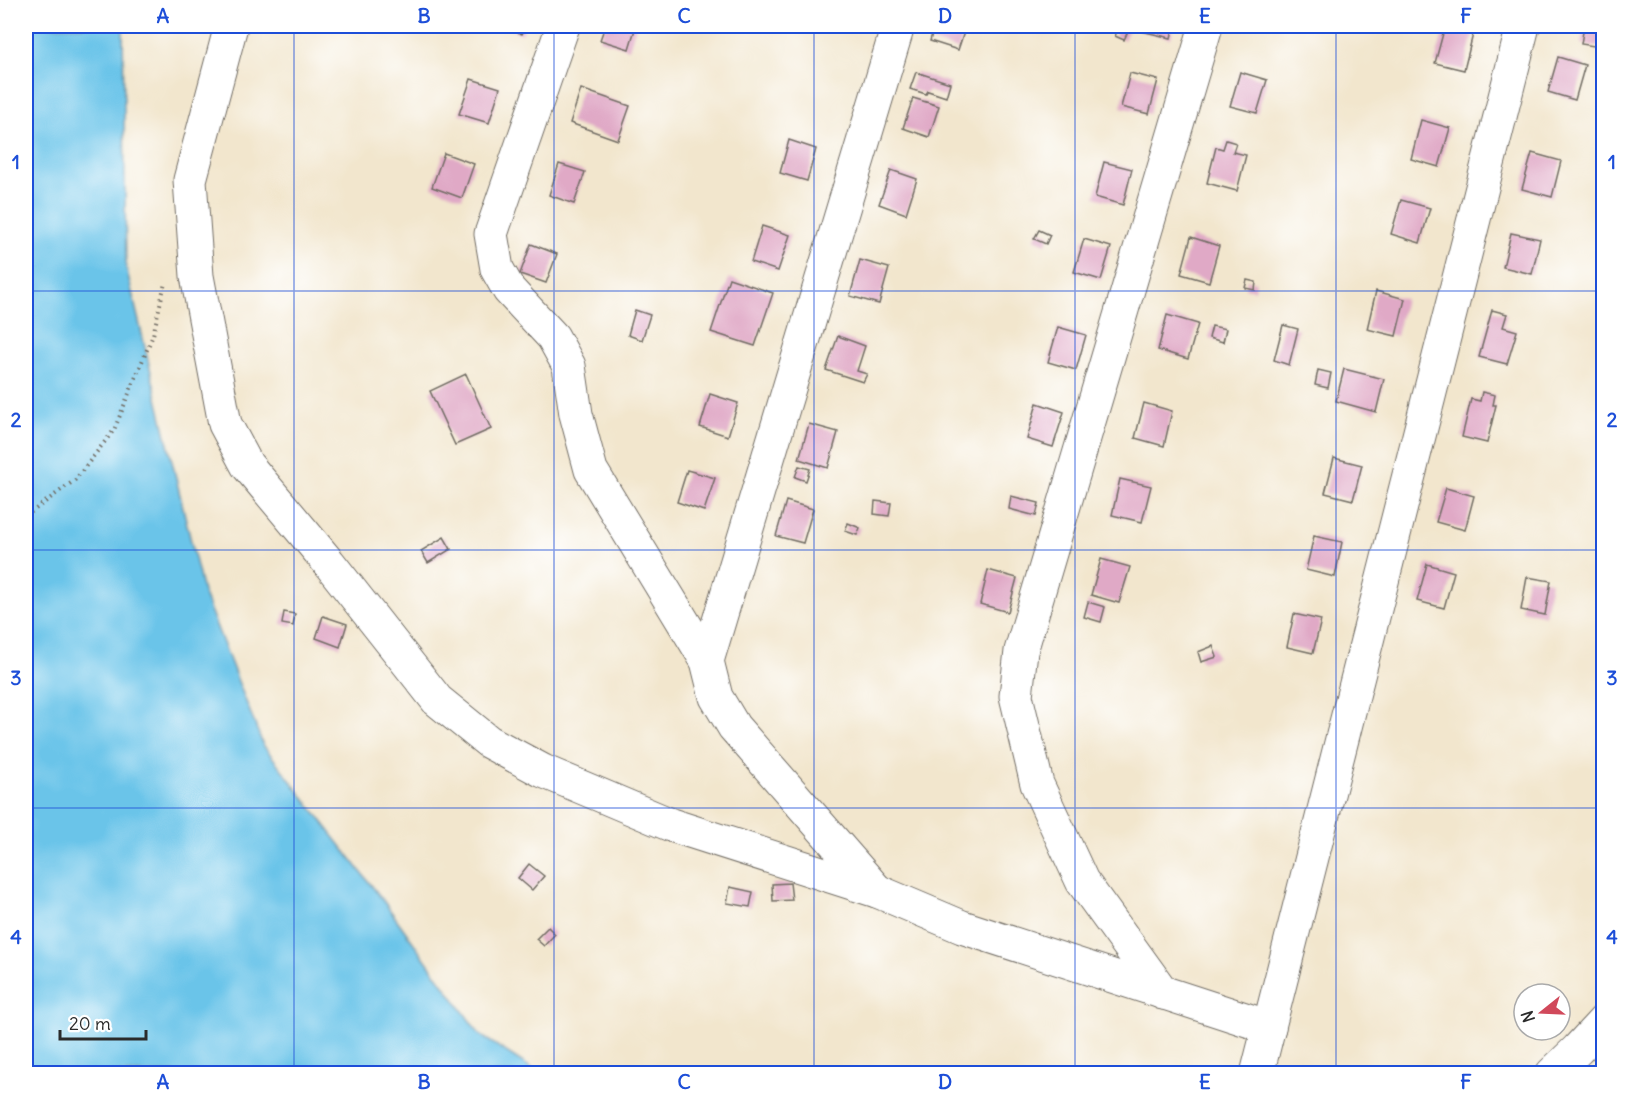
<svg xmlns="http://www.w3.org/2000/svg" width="1629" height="1099" viewBox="0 0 1629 1099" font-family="Delius,sans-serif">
<rect width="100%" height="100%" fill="#fff"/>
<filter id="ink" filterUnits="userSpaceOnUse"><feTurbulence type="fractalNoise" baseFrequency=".0167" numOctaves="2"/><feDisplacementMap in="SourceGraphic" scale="12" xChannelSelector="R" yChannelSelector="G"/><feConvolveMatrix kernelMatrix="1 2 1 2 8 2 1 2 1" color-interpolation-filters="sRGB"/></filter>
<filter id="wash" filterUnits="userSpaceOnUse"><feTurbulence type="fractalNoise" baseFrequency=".008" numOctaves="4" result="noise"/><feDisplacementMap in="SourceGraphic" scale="24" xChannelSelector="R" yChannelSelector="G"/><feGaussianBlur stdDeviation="1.35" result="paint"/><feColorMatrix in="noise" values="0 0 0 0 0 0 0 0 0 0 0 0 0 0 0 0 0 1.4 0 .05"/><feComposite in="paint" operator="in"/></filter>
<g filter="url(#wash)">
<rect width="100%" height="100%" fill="#f2e6cd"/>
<polygon fill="#6bc4e9" stroke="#4b788a" stroke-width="1.5" points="26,26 123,26 126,267 203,592 263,745 382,899 480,1035 539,1073 26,1073"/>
<g id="blocks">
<g fill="#e0a9c6">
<polygon points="501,26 525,26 522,34"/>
<polygon points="605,26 636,26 629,49 600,40"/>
<polygon points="934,26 966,26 958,50 930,41"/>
<polygon points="1143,26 1174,26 1171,38 1141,31"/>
<polygon points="1445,26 1473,34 1464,70 1435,63"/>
<polygon points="1584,26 1603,30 1600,47 1581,44"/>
<polygon points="1119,27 1128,31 1124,40 1115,36"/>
<polygon points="1558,57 1585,65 1575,100 1548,92"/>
<polygon points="916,72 950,83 946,97 928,91 926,94 910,89"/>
<polygon points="1240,72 1267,80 1257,113 1230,106"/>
<polygon points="1130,73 1158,80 1149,114 1121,107"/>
<polygon points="471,79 500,88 489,123 459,114"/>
<polygon points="581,89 630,106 618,140 570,123"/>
<polygon points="913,98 939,106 929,137 903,128"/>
<polygon points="1421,120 1450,128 1439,167 1411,159"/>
<polygon points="789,140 816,149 807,181 780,173"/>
<polygon points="1226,140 1236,143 1233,152 1246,155 1237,191 1207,183 1216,147 1223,149"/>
<polygon points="444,153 474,164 462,198 432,187"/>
<polygon points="1532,153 1561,161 1552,197 1522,189"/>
<polygon points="1104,162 1132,169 1123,205 1095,197"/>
<polygon points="559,164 585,172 574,204 549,195"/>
<polygon points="891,170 917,179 906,214 879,204"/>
<polygon points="1401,200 1430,208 1420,243 1391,234"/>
<polygon points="762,226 790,235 778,271 751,262"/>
<polygon points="1039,230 1050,235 1046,244 1034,239"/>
<polygon points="1511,233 1540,239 1532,274 1503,267"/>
<polygon points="1191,237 1219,246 1209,282 1181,274"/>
<polygon points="1084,239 1111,247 1101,280 1074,272"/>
<polygon points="531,244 557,254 546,283 520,274"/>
<polygon points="860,260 889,268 879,304 850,296"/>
<polygon points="729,278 773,293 755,346 711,332"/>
<polygon points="1247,280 1256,282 1255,290 1245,288"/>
<polygon points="1376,291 1405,299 1396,336 1367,329"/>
<polygon points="635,310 650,315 642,340 628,335"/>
<polygon points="1492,310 1507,314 1503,327 1517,331 1507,364 1479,357"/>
<polygon points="1167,315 1198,324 1188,359 1158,350"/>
<polygon points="1283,325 1298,329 1289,365 1274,360"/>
<polygon points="1212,326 1226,329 1223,342 1209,338"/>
<polygon points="1058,327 1086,335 1076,370 1048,362"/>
<polygon points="838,336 865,346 857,371 867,374 863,382 826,370"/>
<polygon points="1344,369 1384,379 1376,412 1336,401"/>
<polygon points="1318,370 1331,373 1328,388 1315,385"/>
<polygon points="466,374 491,429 455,445 430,391"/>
<polygon points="1482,392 1495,395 1493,405 1496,405 1487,443 1462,437 1471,399 1480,401"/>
<polygon points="710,394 738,403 728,436 700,427"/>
<polygon points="1037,403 1064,412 1053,447 1027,439"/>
<polygon points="1144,403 1172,411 1164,446 1135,438"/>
<polygon points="809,424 838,432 828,468 799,459"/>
<polygon points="1334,458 1362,465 1353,500 1325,493"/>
<polygon points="799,466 810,469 806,481 795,477"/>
<polygon points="687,470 715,478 704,511 677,502"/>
<polygon points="1120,479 1151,486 1142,522 1112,515"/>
<polygon points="1446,488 1474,496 1465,530 1436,522"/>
<polygon points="1011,496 1039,503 1036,516 1009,509"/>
<polygon points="786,501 813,509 803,543 776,536"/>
<polygon points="875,501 891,503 889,516 874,514"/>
<polygon points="848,523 860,528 857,535 845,531"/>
<polygon points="1314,536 1342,542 1335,577 1306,570"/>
<polygon points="444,537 451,549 428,563 421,551"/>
<polygon points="1101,559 1130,567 1119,603 1091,595"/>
<polygon points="1427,564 1454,572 1444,608 1417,601"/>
<polygon points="988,570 1017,578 1008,612 980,604"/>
<polygon points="1527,577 1551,581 1545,615 1521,610"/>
<polygon points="1088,602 1105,607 1101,622 1084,617"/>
<polygon points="284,612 295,614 293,626 282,624"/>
<polygon points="1294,614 1321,620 1313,653 1287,647"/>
<polygon points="323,616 347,624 340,647 316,638"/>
<polygon points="1213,646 1217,657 1201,662 1198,652"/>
<polygon points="529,864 544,876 532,890 518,878"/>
<polygon points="790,883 792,900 773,901 772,884"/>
<polygon points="730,887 753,892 750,907 727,903"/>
<polygon points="548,927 555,934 544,946 536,939"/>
</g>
</g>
</g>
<g filter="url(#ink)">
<use href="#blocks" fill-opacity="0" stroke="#716c64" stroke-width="1.5"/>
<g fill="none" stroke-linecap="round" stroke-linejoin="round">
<g stroke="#716c64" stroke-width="35">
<g id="minor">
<polyline points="231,26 190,180 197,276 225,424 247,465 329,563 437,700 489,742 543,771 671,825 877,891 962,927 1269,1027"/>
<polyline points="563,26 491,234 497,269 509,290 553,337 569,366 576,414 591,470 707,661 716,697 734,727 877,891"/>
<polyline points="707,661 898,26"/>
<polyline points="1163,993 1082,881 1037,784 1016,696 1021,651 1206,26"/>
<polyline points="1257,1074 1523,26"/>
<polyline points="1552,1074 1578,1049 1604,1021"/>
</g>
</g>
<polyline stroke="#716c64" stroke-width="4" stroke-dasharray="1.5 4.5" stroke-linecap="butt" points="26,516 75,480 114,430 153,335 165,283"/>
<use href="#minor" stroke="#fff" stroke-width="33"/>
</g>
</g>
<path fill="none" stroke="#1d4ed8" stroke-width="1.5" stroke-opacity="0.55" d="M 294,26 L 294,1074M 554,26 L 554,1074M 814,26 L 814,1074M 1075,26 L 1075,1074M 1336,26 L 1336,1074M 26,291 L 1604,291M 26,550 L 1604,550M 26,808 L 1604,808"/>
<rect width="1629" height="1099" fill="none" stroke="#fff" stroke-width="66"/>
<g transform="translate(1542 1012) rotate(252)"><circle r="28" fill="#ffffff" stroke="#aaaaaa" stroke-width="1.5"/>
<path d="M0-4.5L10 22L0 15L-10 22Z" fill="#d1495b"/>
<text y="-9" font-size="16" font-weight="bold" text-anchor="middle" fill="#2b2b2b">N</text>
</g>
<path d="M60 1030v9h86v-9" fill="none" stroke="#2b2b2b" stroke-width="3"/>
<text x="69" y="1030" font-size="18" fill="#2b2b2b" stroke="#ffffff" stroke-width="4.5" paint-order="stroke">20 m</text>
<rect x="33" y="33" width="1563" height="1033" fill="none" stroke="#1d4ed8" stroke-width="2"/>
<g font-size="20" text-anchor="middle" font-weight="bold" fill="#1d4ed8">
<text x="163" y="23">A</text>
<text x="424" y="23">B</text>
<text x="684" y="23">C</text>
<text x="945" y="23">D</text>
<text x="1205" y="23">E</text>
<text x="1466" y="23">F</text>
<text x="16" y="169">1</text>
<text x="1612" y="169">1</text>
<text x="16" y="427">2</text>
<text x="1612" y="427">2</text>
<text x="16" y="685">3</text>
<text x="1612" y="685">3</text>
<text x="16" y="944">4</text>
<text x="1612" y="944">4</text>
<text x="163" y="1089">A</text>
<text x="424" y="1089">B</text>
<text x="684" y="1089">C</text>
<text x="945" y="1089">D</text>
<text x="1205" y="1089">E</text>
<text x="1466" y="1089">F</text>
</g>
</svg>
